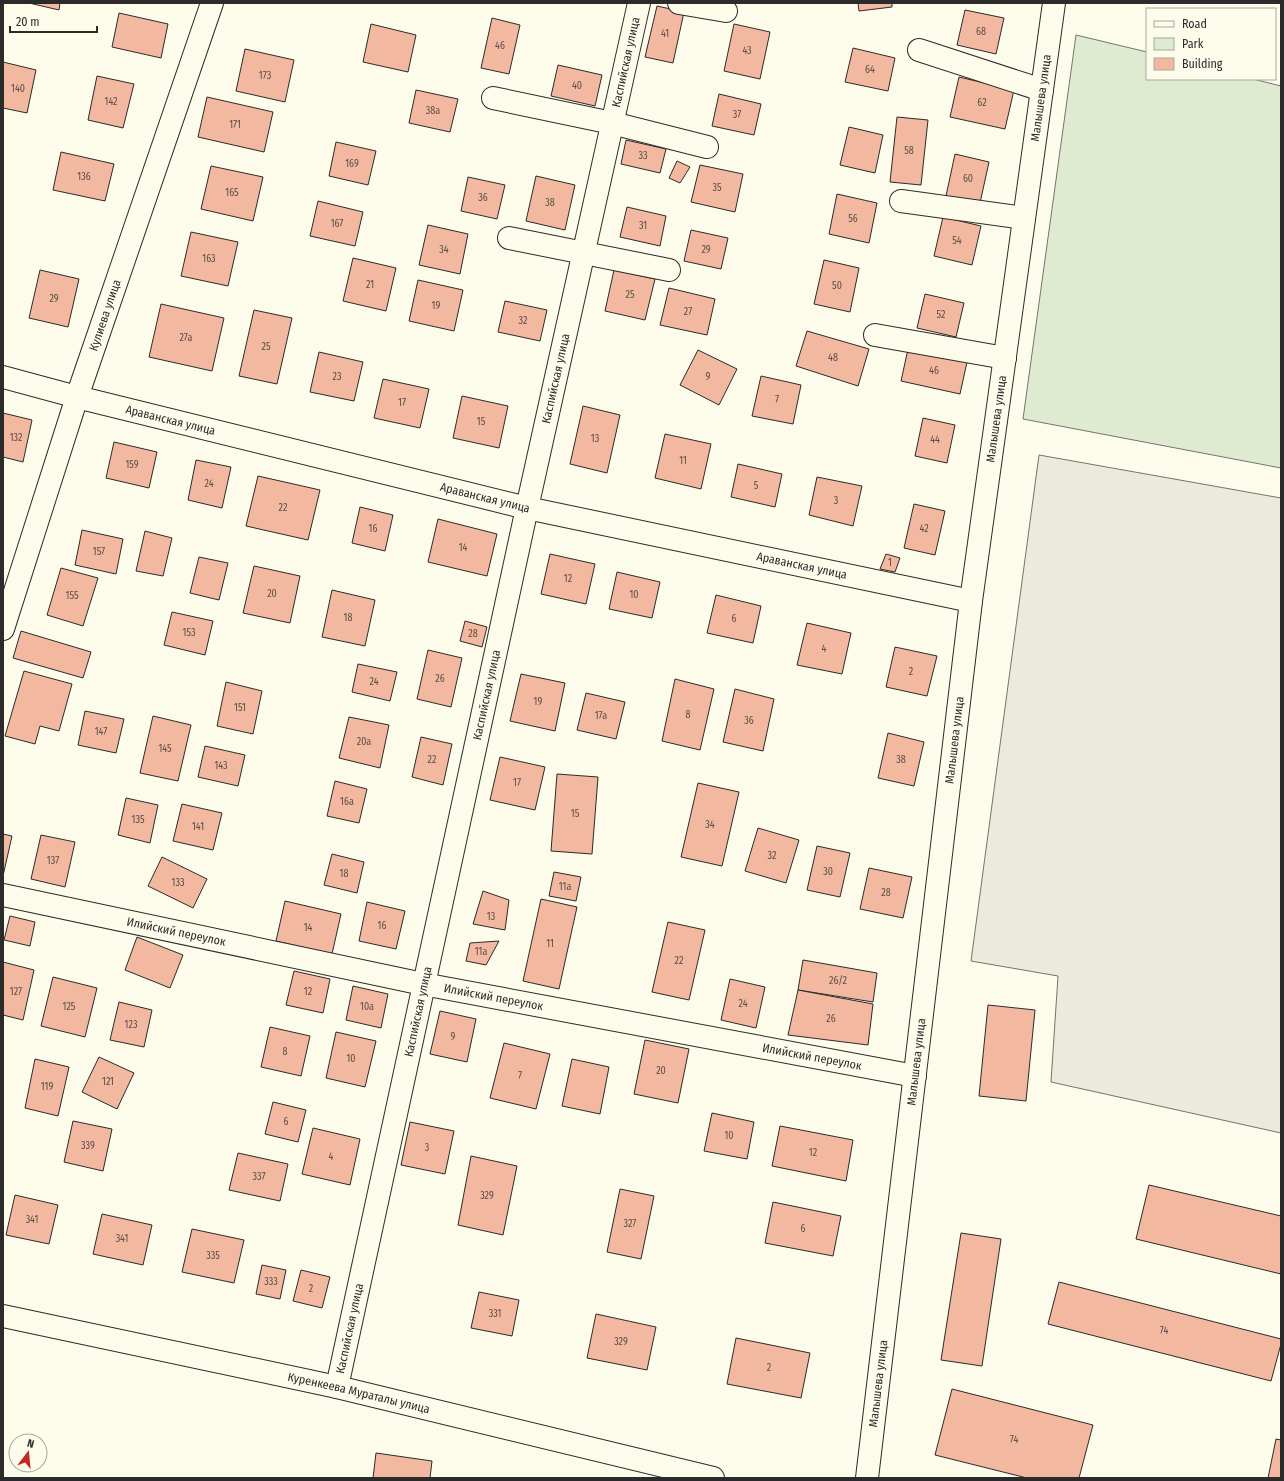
<svg xmlns="http://www.w3.org/2000/svg" width="1284" height="1481" viewBox="0 0 1284 1481" font-family="'Fira Sans Condensed',sans-serif">
<rect width="100%" height="100%" fill="#fdfbea"/>
<polygon fill="#deebd1" stroke="#74746e" points="1076,35 1147,52 1147,79 1253,79 1281,86 1281,468 1023,419"/>
<polygon fill="#eceadb" stroke="#74746e" points="1039,455 1281,498 1281,1133 1051,1082 1058,976 971,961"/>
<g fill="#f2b8a0" stroke="#2b2b2b">
<polygon points="29,3 60,3 59,10"/>
<polygon points="858,3 892,3 892,7 859,11"/>
<polygon points="657,6 684,12 673,63 645,57"/>
<polygon points="965,10 1004,18 996,54 957,45"/>
<polygon points="119,13 168,24 161,58 112,47"/>
<polygon points="492,18 520,25 509,74 481,68"/>
<polygon points="371,24 416,35 408,72 363,62"/>
<polygon points="734,24 770,32 760,79 724,71"/>
<polygon points="853,48 895,58 888,91 845,82"/>
<polygon points="245,49 294,60 285,102 236,91"/>
<polygon points="3,62 36,70 27,113 3,108"/>
<polygon points="558,65 602,75 595,106 551,96"/>
<polygon points="97,76 134,84 123,128 88,120"/>
<polygon points="959,77 1014,90 1005,129 950,117"/>
<polygon points="416,90 458,99 450,132 409,123"/>
<polygon points="719,94 761,104 754,135 712,126"/>
<polygon points="207,97 273,112 264,152 198,137"/>
<polygon points="897,117 928,120 921,185 890,182"/>
<polygon points="849,127 883,135 875,173 840,165"/>
<polygon points="626,140 666,149 660,173 621,164"/>
<polygon points="336,142 376,151 368,185 329,176"/>
<polygon points="61,152 114,164 105,201 53,190"/>
<polygon points="955,154 989,162 980,203 946,196"/>
<polygon points="677,161 690,167 680,183 669,178"/>
<polygon points="700,165 743,174 735,212 691,202"/>
<polygon points="211,166 263,177 253,221 201,209"/>
<polygon points="536,176 575,185 565,230 526,221"/>
<polygon points="468,177 505,185 497,219 461,211"/>
<polygon points="837,194 877,203 869,243 829,234"/>
<polygon points="318,201 363,212 355,246 310,236"/>
<polygon points="627,207 666,216 660,246 620,237"/>
<polygon points="943,217 981,226 972,265 934,256"/>
<polygon points="428,225 468,234 460,274 419,265"/>
<polygon points="691,230 728,238 721,269 684,261"/>
<polygon points="191,232 238,242 228,286 181,276"/>
<polygon points="353,258 396,268 386,311 343,301"/>
<polygon points="824,260 859,268 850,312 814,304"/>
<polygon points="40,270 79,279 68,327 29,318"/>
<polygon points="614,270 655,279 645,320 605,311"/>
<polygon points="418,280 463,290 454,331 409,321"/>
<polygon points="669,288 715,299 707,335 660,325"/>
<polygon points="925,294 964,303 956,337 917,328"/>
<polygon points="505,301 547,310 540,341 498,332"/>
<polygon points="161,304 224,318 212,371 149,357"/>
<polygon points="254,310 292,318 277,384 239,376"/>
<polygon points="807,331 869,349 858,386 796,366"/>
<polygon points="908,349 967,362 960,394 901,381"/>
<polygon points="698,350 737,369 719,405 680,385"/>
<polygon points="319,352 363,362 354,401 310,392"/>
<polygon points="761,376 801,385 793,424 752,416"/>
<polygon points="383,379 429,389 420,428 374,418"/>
<polygon points="462,396 508,406 499,448 453,438"/>
<polygon points="583,406 620,415 607,473 570,464"/>
<polygon points="3,413 32,420 23,462 3,457"/>
<polygon points="923,418 955,425 947,463 915,456"/>
<polygon points="665,434 711,444 701,489 655,478"/>
<polygon points="114,442 157,452 149,488 106,478"/>
<polygon points="196,460 231,467 222,508 188,500"/>
<polygon points="738,464 782,474 775,507 731,497"/>
<polygon points="258,476 320,490 308,540 246,526"/>
<polygon points="817,477 862,486 853,526 809,515"/>
<polygon points="914,504 945,511 935,555 904,548"/>
<polygon points="360,507 393,515 385,551 352,543"/>
<polygon points="438,519 497,534 487,576 428,562"/>
<polygon points="82,530 123,539 116,574 75,565"/>
<polygon points="145,531 172,538 163,576 136,571"/>
<polygon points="550,554 595,564 586,604 541,594"/>
<polygon points="886,554 900,558 895,572 880,569"/>
<polygon points="199,557 228,563 219,600 190,593"/>
<polygon points="254,566 300,576 290,623 243,613"/>
<polygon points="61,568 98,578 83,626 47,615"/>
<polygon points="617,572 660,582 652,618 609,609"/>
<polygon points="332,590 375,600 365,646 322,637"/>
<polygon points="716,595 761,606 753,643 707,633"/>
<polygon points="172,612 213,621 205,655 164,645"/>
<polygon points="465,621 487,627 482,647 460,641"/>
<polygon points="807,623 851,633 842,674 797,665"/>
<polygon points="21,631 91,652 83,678 13,658"/>
<polygon points="895,647 937,656 927,696 886,687"/>
<polygon points="428,650 462,658 451,707 417,699"/>
<polygon points="358,664 397,672 390,701 352,692"/>
<polygon points="24,671 72,684 59,731 40,726 35,744 5,736"/>
<polygon points="521,674 565,683 555,731 510,721"/>
<polygon points="675,679 714,689 700,750 662,741"/>
<polygon points="226,682 262,691 253,734 217,726"/>
<polygon points="735,689 774,699 763,751 723,742"/>
<polygon points="586,693 625,702 616,739 577,730"/>
<polygon points="85,711 124,719 116,753 78,745"/>
<polygon points="153,716 191,725 178,781 140,773"/>
<polygon points="349,717 389,725 380,768 339,758"/>
<polygon points="888,733 924,742 914,786 878,778"/>
<polygon points="421,737 452,744 443,785 412,777"/>
<polygon points="205,746 245,755 238,786 198,777"/>
<polygon points="500,757 545,767 535,810 490,800"/>
<polygon points="557,774 598,777 592,854 551,851"/>
<polygon points="335,781 367,789 359,823 327,816"/>
<polygon points="698,783 739,792 722,866 681,857"/>
<polygon points="126,798 158,805 150,843 118,835"/>
<polygon points="182,804 222,813 213,850 173,841"/>
<polygon points="758,828 799,840 786,883 745,871"/>
<polygon points="3,834 12,836 3,876"/>
<polygon points="41,835 75,842 65,887 31,879"/>
<polygon points="817,846 850,853 840,897 807,890"/>
<polygon points="332,854 364,862 357,893 324,885"/>
<polygon points="162,857 207,879 193,908 148,886"/>
<polygon points="869,868 912,877 903,918 860,909"/>
<polygon points="554,872 581,877 576,901 549,896"/>
<polygon points="483,891 509,900 505,930 473,924"/>
<polygon points="541,899 577,907 559,989 523,981"/>
<polygon points="285,901 341,914 332,954 276,941"/>
<polygon points="367,902 405,911 396,949 359,941"/>
<polygon points="10,916 35,922 30,946 4,940"/>
<polygon points="668,922 705,930 689,1000 652,992"/>
<polygon points="137,937 183,955 170,988 125,970"/>
<polygon points="499,941 486,965 466,961 470,943"/>
<polygon points="803,960 877,973 873,1002 798,990"/>
<polygon points="3,962 34,970 23,1020 3,1015"/>
<polygon points="294,971 330,979 323,1013 286,1005"/>
<polygon points="53,977 97,988 85,1037 41,1026"/>
<polygon points="730,979 765,987 756,1028 721,1020"/>
<polygon points="353,986 388,994 381,1028 346,1020"/>
<polygon points="798,990 873,1004 868,1045 788,1035"/>
<polygon points="119,1002 152,1010 144,1047 110,1040"/>
<polygon points="988,1005 1035,1010 1026,1101 979,1096"/>
<polygon points="440,1011 476,1019 467,1062 430,1054"/>
<polygon points="270,1027 310,1036 301,1076 261,1067"/>
<polygon points="336,1032 376,1041 365,1087 326,1078"/>
<polygon points="645,1040 689,1049 678,1103 634,1094"/>
<polygon points="504,1043 550,1054 536,1109 490,1098"/>
<polygon points="99,1057 134,1073 117,1109 82,1092"/>
<polygon points="35,1059 69,1067 58,1116 25,1108"/>
<polygon points="572,1059 609,1067 600,1114 562,1106"/>
<polygon points="273,1102 306,1110 298,1142 265,1134"/>
<polygon points="712,1113 754,1122 747,1159 704,1151"/>
<polygon points="73,1121 112,1129 103,1171 64,1162"/>
<polygon points="410,1122 454,1131 445,1174 401,1165"/>
<polygon points="780,1126 853,1140 846,1181 772,1166"/>
<polygon points="313,1128 360,1139 350,1185 302,1174"/>
<polygon points="238,1153 288,1164 280,1201 229,1190"/>
<polygon points="471,1156 517,1166 503,1235 458,1225"/>
<polygon points="1149,1185 1281,1216 1281,1274 1136,1239"/>
<polygon points="620,1189 654,1196 641,1259 607,1252"/>
<polygon points="15,1195 58,1205 49,1244 6,1235"/>
<polygon points="773,1202 841,1216 833,1256 765,1243"/>
<polygon points="102,1214 152,1225 143,1265 93,1254"/>
<polygon points="192,1229 244,1240 234,1283 182,1272"/>
<polygon points="961,1233 1001,1239 982,1366 941,1360"/>
<polygon points="262,1265 286,1270 280,1299 256,1294"/>
<polygon points="301,1270 330,1277 322,1308 293,1301"/>
<polygon points="1059,1282 1281,1339 1281,1344 1271,1381 1048,1324"/>
<polygon points="479,1292 519,1300 512,1336 471,1328"/>
<polygon points="596,1314 656,1327 647,1370 587,1358"/>
<polygon points="736,1338 810,1353 801,1398 727,1384"/>
<polygon points="952,1389 1093,1425 1079,1478 1027,1478 935,1455"/>
<polygon points="1276,1439 1281,1440 1281,1478 1268,1478"/>
<polygon points="376,1453 432,1461 430,1478 373,1478"/>
</g>
<g fill="none" stroke-linecap="round" stroke-linejoin="round">
<g stroke="#2b2b2b" stroke-width="24">
<g id="minor">
<polyline points="679,3 726,11"/>
<polyline points="919,50 1042,90"/>
<polyline points="493,98 612,123 707,147"/>
<polyline points="901,201 1024,218"/>
<polyline points="509,238 669,270"/>
<polyline points="875,335 1005,358"/>
<path id="s1" d="M 3,377 L 77,397 L 527,508 L 971,601"/>
<path id="s2" d="M 3,629 L 77,397 L 212,3"/>
<path id="s3" d="M 3,895 L 423,984 L 915,1076"/>
<path id="s4" d="M 3,1316 L 337,1387 L 713,1478"/>
<path id="s5" d="M 337,1387 L 527,508 L 639,3"/>
<path id="s6" d="M 867,1478 L 971,601 L 1054,3"/>
</g>
</g>
<use href="#minor" stroke="#fdfbea" stroke-width="22"/>
</g>
<g text-anchor="middle" dominant-baseline="central" stroke-width="3" stroke-linejoin="round" paint-order="stroke">
<g font-size="10" fill="#5d4e48">
<text x="981" y="32">68</text>
<text x="665" y="34">41</text>
<text x="500" y="46">46</text>
<text x="747" y="51">43</text>
<text x="870" y="70">64</text>
<text x="265" y="76">173</text>
<text x="577" y="86">40</text>
<text x="18" y="89">140</text>
<text x="111" y="102">142</text>
<text x="982" y="103">62</text>
<text x="433" y="111">38a</text>
<text x="737" y="115">37</text>
<text x="235" y="125">171</text>
<text x="909" y="151">58</text>
<text x="643" y="156">33</text>
<text x="352" y="164">169</text>
<text x="84" y="177">136</text>
<text x="968" y="179">60</text>
<text x="717" y="188">35</text>
<text x="232" y="193">165</text>
<text x="483" y="198">36</text>
<text x="550" y="203">38</text>
<text x="853" y="219">56</text>
<text x="337" y="224">167</text>
<text x="643" y="226">31</text>
<text x="957" y="241">54</text>
<text x="444" y="250">34</text>
<text x="706" y="250">29</text>
<text x="209" y="259">163</text>
<text x="370" y="285">21</text>
<text x="837" y="286">50</text>
<text x="630" y="295">25</text>
<text x="54" y="299">29</text>
<text x="436" y="306">19</text>
<text x="688" y="312">27</text>
<text x="941" y="315">52</text>
<text x="523" y="321">32</text>
<text x="186" y="338">27а</text>
<text x="266" y="347">25</text>
<text x="833" y="358">48</text>
<text x="934" y="371">46</text>
<text x="337" y="377">23</text>
<text x="708" y="377">9</text>
<text x="777" y="400">7</text>
<text x="402" y="403">17</text>
<text x="481" y="422">15</text>
<text x="16" y="438">132</text>
<text x="595" y="439">13</text>
<text x="935" y="440">44</text>
<text x="683" y="461">11</text>
<text x="132" y="465">159</text>
<text x="209" y="484">24</text>
<text x="756" y="486">5</text>
<text x="836" y="501">3</text>
<text x="283" y="508">22</text>
<text x="373" y="529">16</text>
<text x="924" y="529">42</text>
<text x="463" y="548">14</text>
<text x="99" y="552">157</text>
<text x="890" y="563">1</text>
<text x="568" y="579">12</text>
<text x="272" y="594">20</text>
<text x="634" y="595">10</text>
<text x="72" y="596">155</text>
<text x="348" y="618">18</text>
<text x="734" y="619">6</text>
<text x="189" y="633">153</text>
<text x="473" y="634">28</text>
<text x="824" y="649">4</text>
<text x="911" y="672">2</text>
<text x="440" y="679">26</text>
<text x="374" y="682">24</text>
<text x="538" y="702">19</text>
<text x="240" y="708">151</text>
<text x="688" y="715">8</text>
<text x="601" y="716">17a</text>
<text x="749" y="721">36</text>
<text x="101" y="732">147</text>
<text x="364" y="742">20а</text>
<text x="165" y="749">145</text>
<text x="432" y="760">22</text>
<text x="901" y="760">38</text>
<text x="221" y="766">143</text>
<text x="517" y="783">17</text>
<text x="347" y="802">16а</text>
<text x="575" y="814">15</text>
<text x="138" y="820">135</text>
<text x="710" y="825">34</text>
<text x="198" y="827">141</text>
<text x="772" y="856">32</text>
<text x="53" y="861">137</text>
<text x="828" y="872">30</text>
<text x="344" y="874">18</text>
<text x="178" y="883">133</text>
<text x="565" y="887">11а</text>
<text x="886" y="893">28</text>
<text x="491" y="917">13</text>
<text x="382" y="926">16</text>
<text x="308" y="928">14</text>
<text x="550" y="944">11</text>
<text x="481" y="952">11а</text>
<text x="679" y="961">22</text>
<text x="838" y="981">26/2</text>
<text x="16" y="992">127</text>
<text x="308" y="992">12</text>
<text x="743" y="1004">24</text>
<text x="69" y="1007">125</text>
<text x="367" y="1007">10а</text>
<text x="831" y="1019">26</text>
<text x="131" y="1025">123</text>
<text x="453" y="1037">9</text>
<text x="285" y="1052">8</text>
<text x="351" y="1059">10</text>
<text x="661" y="1071">20</text>
<text x="520" y="1076">7</text>
<text x="108" y="1082">121</text>
<text x="47" y="1087">119</text>
<text x="286" y="1122">6</text>
<text x="729" y="1136">10</text>
<text x="88" y="1146">339</text>
<text x="427" y="1148">3</text>
<text x="813" y="1153">12</text>
<text x="331" y="1157">4</text>
<text x="259" y="1177">337</text>
<text x="487" y="1196">329</text>
<text x="32" y="1220">341</text>
<text x="630" y="1224">327</text>
<text x="803" y="1229">6</text>
<text x="122" y="1239">341</text>
<text x="213" y="1256">335</text>
<text x="271" y="1282">333</text>
<text x="311" y="1289">2</text>
<text x="495" y="1314">331</text>
<text x="1164" y="1331">74</text>
<text x="621" y="1342">329</text>
<text x="769" y="1368">2</text>
<text x="1014" y="1440">74</text>
</g>
<g font-size="12" fill="#2b2b2b" stroke="#fdfbea">
<text stroke="none"><textPath href="#s5" startOffset="1356">Каспийская улица</textPath></text>
<text stroke="none"><textPath href="#s6" startOffset="1391">Малышева улица</textPath></text>
<text stroke="none"><textPath href="#s2" startOffset="330">Кулиева улица</textPath></text>
<text stroke="none"><textPath href="#s5" startOffset="1032">Каспийская улица</textPath></text>
<text stroke="none"><textPath href="#s6" startOffset="1067">Малышева улица</textPath></text>
<text stroke="none"><textPath href="#s1" startOffset="173">Араванская улица</textPath></text>
<text stroke="none"><textPath href="#s1" startOffset="497">Араванская улица</textPath></text>
<text stroke="none"><textPath href="#s1" startOffset="821">Араванская улица</textPath></text>
<text stroke="none"><textPath href="#s5" startOffset="708">Каспийская улица</textPath></text>
<text stroke="none"><textPath href="#s6" startOffset="743">Малышева улица</textPath></text>
<text stroke="none"><textPath href="#s3" startOffset="177">Илийский переулок</textPath></text>
<text stroke="none"><textPath href="#s3" startOffset="501">Илийский переулок</textPath></text>
<text stroke="none"><textPath href="#s5" startOffset="384">Каспийская улица</textPath></text>
<text stroke="none"><textPath href="#s3" startOffset="825">Илийский переулок</textPath></text>
<text stroke="none"><textPath href="#s6" startOffset="419">Малышева улица</textPath></text>
<text stroke="none"><textPath href="#s5" startOffset="60">Каспийская улица</textPath></text>
<text stroke="none"><textPath href="#s6" startOffset="95">Малышева улица</textPath></text>
<text stroke="none"><textPath href="#s4" startOffset="364">Куренкеева Мураталы улица</textPath></text>
</g>
</g>
<rect width="1284" height="1481" fill="none" stroke="#2b2b2b" stroke-width="8"/>
<rect x="1146" y="8" width="130" height="72" fill="#fdfbea" stroke="#a9a89e"/>
<rect x="1154" y="21" width="20" height="6" fill="#fdfbea" stroke="#a9a89e"/>
<text x="1182" y="28" font-size="12" fill="#2b2b2b">Road</text>
<rect x="1154" y="38" width="20" height="12" fill="#deebd1" stroke="#a9a89e"/>
<text x="1182" y="48" font-size="12" fill="#2b2b2b">Park</text>
<rect x="1154" y="58" width="20" height="12" fill="#f2b8a0" stroke="#a9a89e"/>
<text x="1182" y="68" font-size="12" fill="#2b2b2b">Building</text>
<g transform="translate(28 1453) rotate(16)"><circle r="19" fill="#fdfbea" stroke="#a9a89e"/>
<path d="M0-3L7 15L0 10L-7 15Z" fill="#c62828"/>
<text y="-6" font-size="11" font-weight="bold" text-anchor="middle" fill="#2b2b2b">N</text>
</g>
<path d="M10 26v6h87v-6" fill="none" stroke="#2b2b2b" stroke-width="2"/>
<text x="16" y="26" font-size="12" fill="#2b2b2b" stroke="#fdfbea" stroke-width="3" paint-order="stroke">20 m</text>
</svg>
